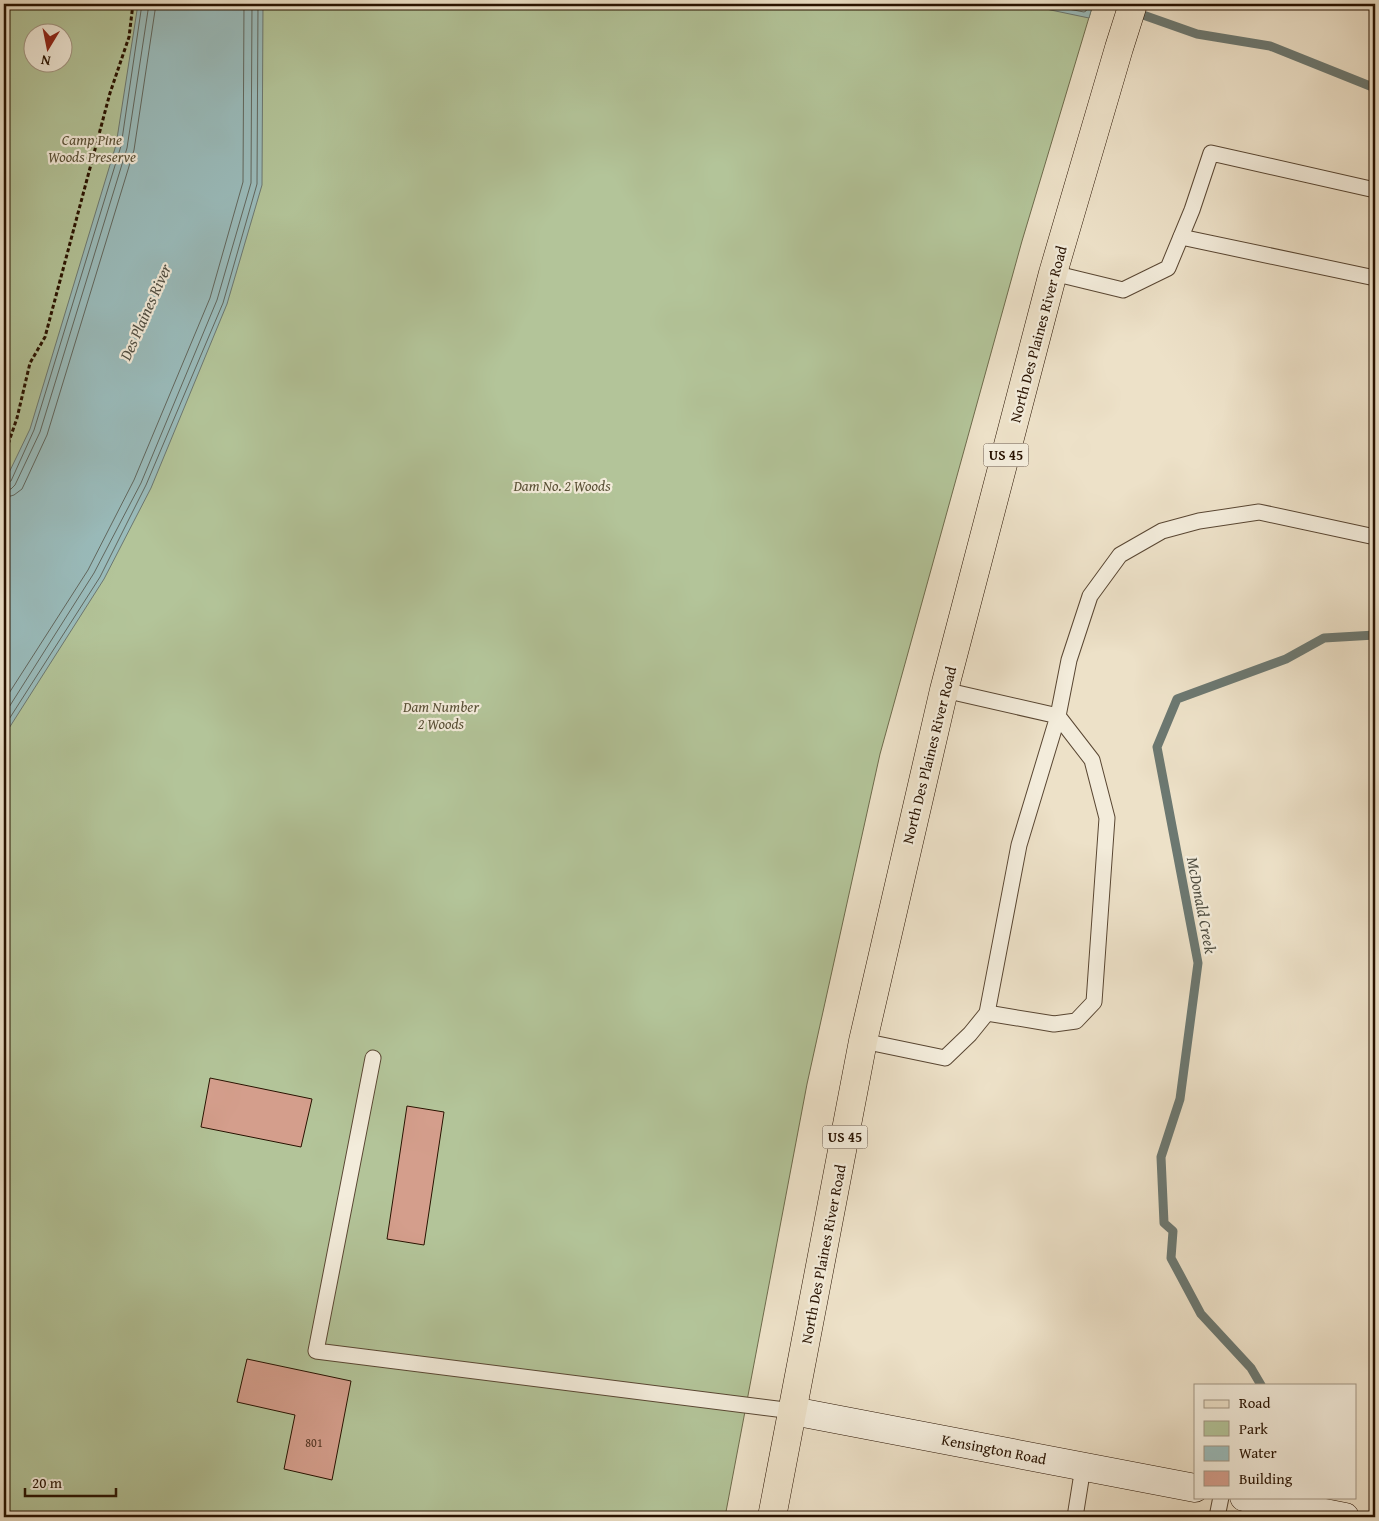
<svg xmlns="http://www.w3.org/2000/svg" width="1379" height="1521" viewBox="0 0 1379 1521" font-family="'Gentium Book Plus',serif">
<rect width="100%" height="100%" fill="#ede1c8"/>
<filter id="stains"><feTurbulence type="fractalNoise" baseFrequency=".004" numOctaves="4"/><feColorMatrix values="0 0 0 0 .2 0 0 0 0 .09 0 0 0 0 .02 0 0 0 .5 -.17"/></filter>
<radialGradient id="worn" r=".72"><stop offset=".6" stop-color="#630" stop-opacity="0"/><stop offset="1" stop-color="#630" stop-opacity=".3"/></radialGradient>
<path fill="#b3c499" stroke="#6e6b4c" fill-rule="evenodd" d="M 4,4 L 1093,4 L 1022,241 L 880,754 L 807,1084 L 725,1517 L 4,1517 ZM 32,32 L 62,32 L 62,62 L 32,62 Z"/>
<g fill="#9abcbc" stroke="#6c7871">
<polygon points="138,4 263,4 262,185 227,304 151,488 104,579 4,736 4,483 30,429 116,145"/>
<polygon points="1022,4 1093,4 1089,18"/>
</g>
<g fill="none" stroke-linecap="round" stroke-linejoin="round">
<g stroke="#61675e" stroke-width="1">
<polyline points="1042,4 1084,12 1086,11 1088,4"/>
<polyline points="4,484 11,481 34,430 121,146 142,4"/>
<polyline points="4,490 11,489 15,485 40,432 127,148 149,4"/>
<polyline points="4,498 14,495 22,489 47,435 134,150 156,4"/>
<polyline points="4,701 88,570 134,480 210,298 243,182 244,4"/>
<polyline points="4,715 94,573 141,483 217,300 251,183 252,4"/>
<polyline points="4,727 100,577 146,485 223,303 257,184 258,4"/>
</g>
<g stroke="#6c7871" stroke-width="9">
<polyline points="1112,4 1197,34 1270,46 1375,88"/>
<polyline points="1261,1385 1251,1368 1201,1314 1171,1258 1173,1231 1164,1223 1161,1157 1180,1099 1198,963 1157,747 1177,699 1286,659 1324,638 1375,635"/>
</g>
</g>
<g fill="#d49e8c" stroke="#281200">
<polygon points="210,1078 312,1099 301,1147 201,1127"/>
<polygon points="407,1106 444,1112 424,1245 387,1239"/>
<polygon points="247,1359 351,1381 332,1480 284,1469 295,1415 237,1402"/>
</g>
<g fill="none" stroke-linecap="round" stroke-linejoin="round">
<g stroke="#594632" stroke-width="17">
<g id="lane">
<polyline points="1181,237 1375,278"/>
<polyline points="1053,273 1123,290 1168,268 1192,210 1211,153 1375,190"/>
<polyline points="987,1013 1054,1024 1076,1021 1094,1002 1107,818 1092,760 1058,716 1069,660 1090,596 1120,555 1162,531 1199,521 1259,512 1375,537"/>
<polyline points="863,1041 945,1058 970,1034 987,1013 1019,845 1058,716 944,690"/>
<polyline points="373,1058 316,1351 793,1411"/>
<polyline points="1075,1517 1083,1467"/>
<polyline points="1217,1517 1221,1497"/>
</g>
</g>
<g stroke="#281200" stroke-width="29">
<g id="secondary">
<polyline points="793,1411 1195,1488"/>
<polyline points="1244,1497 1345,1517"/>
</g>
</g>
<g stroke="#281200" stroke-width="29">
<polyline id="primary" points="772,1517 863,1041 944,690 1053,273 1119,48 1133,4"/>
</g>
<polyline stroke="#281200" stroke-width="3" stroke-dasharray="4 2.5" stroke-linecap="butt" points="4,456 17,418 30,363 45,337 110,93 129,37 133,4"/>
<use href="#lane" stroke="#f3ecdb" stroke-width="15"/>
<use href="#secondary" stroke="#f3ecdb" stroke-width="28"/>
<use href="#primary" stroke="#ede1c8" stroke-width="28"/>
</g>
<g text-anchor="middle" dominant-baseline="central" stroke-width="4.5" stroke-linejoin="round" paint-order="stroke">
<g font-size="12" fill="#533523">
<text x="314" y="1442">801</text>
</g>
<g fill="#f3ecdb" stroke="#655342" stroke-width="1">
<rect x="983.5" y="443.5" width="45" height="23" rx="4"/>
<rect x="822.5" y="1125.5" width="45" height="23" rx="4"/>
</g>
<g font-size="14" font-weight="bold" fill="#281200">
<text x="1006" y="455">US 45</text>
<text x="845" y="1137">US 45</text>
</g>
<g font-size="15" font-style="italic" fill="#595036" stroke="#f3ecdb">
<text x="92" y="139">Camp Pine<tspan x="92" dy="17">Woods Preserve</tspan></text>
<text x="562" y="485">Dam No. 2 Woods</text>
<text x="441" y="706">Dam Number<tspan x="441" dy="17">2 Woods</tspan></text>
</g>
<g font-size="15" fill="#281200" stroke="#f3ecdb">
<text transform="translate(1038 334) rotate(-75)">North Des Plaines River Road</text>
<text transform="translate(929 755) rotate(-76)">North Des Plaines River Road</text>
<text transform="translate(823 1254) rotate(-79)">North Des Plaines River Road</text>
<text transform="translate(994 1449) rotate(11)">Kensington Road</text>
</g>
<g font-size="16" font-style="italic" fill="#504e42" stroke="#f3ecdb">
<text transform="translate(145 312) rotate(-66)">Des Plaines River</text>
<text transform="translate(1202 905) rotate(79)">McDonald Creek</text>
</g>
</g>
<rect width="1379" height="1521" fill="none" stroke="#ede1c8" stroke-width="20"/>
<rect x="5" y="5" width="1369" height="1511" fill="none" stroke="#281200" stroke-width="2.5"/>
<rect x="10" y="10" width="1359" height="1501" fill="none" stroke="#281200"/>
<rect x="1194" y="1384" width="162" height="115" fill="#f3ecdb" stroke="#a29583"/>
<rect x="1204" y="1400" width="25" height="8" fill="#ede1c8" stroke="#a29583"/>
<text x="1239" y="1408" font-size="15" fill="#281200">Road</text>
<rect x="1204" y="1421" width="25" height="15" fill="#b3c499" stroke="#a29583"/>
<text x="1239" y="1434" font-size="15" fill="#281200">Park</text>
<rect x="1204" y="1446" width="25" height="15" fill="#9abcbc" stroke="#a29583"/>
<text x="1239" y="1458" font-size="15" fill="#281200">Water</text>
<rect x="1204" y="1471" width="25" height="15" fill="#d49e8c" stroke="#a29583"/>
<text x="1239" y="1484" font-size="15" fill="#281200">Building</text>
<g transform="translate(48 48) rotate(190)"><circle r="24" fill="#f3ecdb" stroke="#a29583"/>
<path d="M0-4L9 19L0 12L-9 19Z" fill="#8f2418"/>
<text y="-8" font-size="14" font-weight="bold" text-anchor="middle" fill="#281200">N</text>
</g>
<path d="M25 1488v8h91v-8" fill="none" stroke="#281200" stroke-width="2.5"/>
<text x="32" y="1488" font-size="15" fill="#281200" stroke="#f3ecdb" stroke-width="4" paint-order="stroke">20 m</text>
<rect width="100%" height="100%" filter="url(#stains)"/>
<rect width="100%" height="100%" fill="url(#worn)"/>
</svg>
